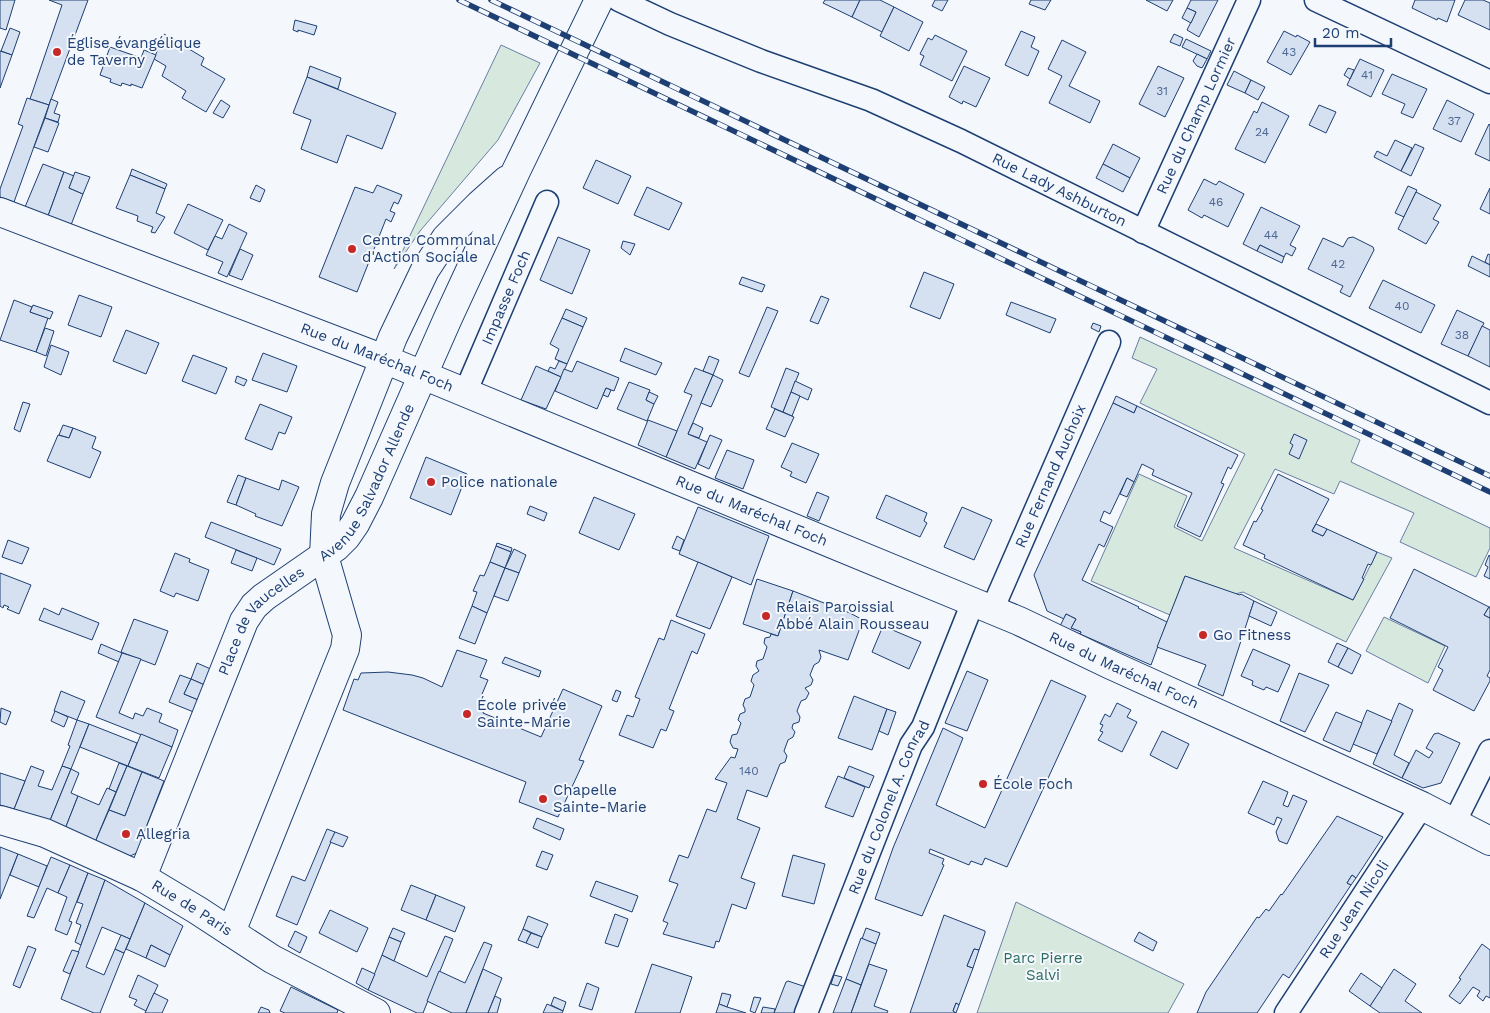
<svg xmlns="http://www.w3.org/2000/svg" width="1490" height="1013" viewBox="0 0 1490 1013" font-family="'Work Sans',sans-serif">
<rect width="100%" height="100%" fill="#f4f7fb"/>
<g fill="#d7e8df" stroke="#687fa3">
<polygon points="501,45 540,63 498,140 420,231 394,269"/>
<polygon points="1140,337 1360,440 1351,462 1490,528 1490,548 1476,577 1400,542 1414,513 1340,481 1334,494 1275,469 1234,548 1353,600 1377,552 1392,558 1346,642 1243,592 1235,594 1185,576 1170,615 1091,581 1139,474 1187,496 1174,527 1202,541 1245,454 1140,403 1157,369 1132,358"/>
<polygon points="1384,617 1445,646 1428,683 1366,651"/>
<polygon points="1016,902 1184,984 1168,1013 977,1013"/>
</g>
<g fill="#d5e0f0" stroke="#1d3f73">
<polygon points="0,0 15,0 6,30 0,28"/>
<polygon points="49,0 88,0 49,105 30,99 62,5"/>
<polygon points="825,0 860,0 852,17 823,3"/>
<polygon points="860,0 880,0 894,7 882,32 852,17"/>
<polygon points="935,0 948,0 942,11 932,6"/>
<polygon points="1031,0 1051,0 1045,10 1029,4"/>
<polygon points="1146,0 1173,0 1167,11"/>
<polygon points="1191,0 1218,0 1199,37 1187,30 1196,12 1187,8"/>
<polygon points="1415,0 1455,0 1447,22 1438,18 1437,20 1412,8"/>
<polygon points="1465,0 1483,0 1490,3 1490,30 1458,15"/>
<polygon points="894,7 923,22 909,51 880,36"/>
<polygon points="1187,8 1196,12 1191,23 1182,18"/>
<polygon points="295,20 317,26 314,35 298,30 298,32 293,30"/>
<polygon points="10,28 20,32 12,55 1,51"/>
<polygon points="1021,31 1035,37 1031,47 1039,51 1028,76 1005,65"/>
<polygon points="1284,31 1296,37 1297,35 1310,42 1291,75 1267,62"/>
<polygon points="164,34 204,58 201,65 225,79 206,112 182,98 186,91 162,76 166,66 154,59"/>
<polygon points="1174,34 1183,38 1180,46 1170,42"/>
<polygon points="935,35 967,51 952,81 920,65 924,56 920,54 928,38 932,40"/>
<polygon points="1186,39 1211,51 1207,59 1182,47"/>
<polygon points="1062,40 1086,52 1069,86 1100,101 1090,123 1049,103 1062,76 1048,69"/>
<polygon points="110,47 141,58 144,50 156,55 142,88 131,84 131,86 122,83 121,86 110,82 111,79 100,75"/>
<polygon points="0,51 12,55 0,88"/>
<polygon points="1197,54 1207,59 1202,68 1197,66 1193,61"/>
<polygon points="1360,59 1384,70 1371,97 1347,85"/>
<polygon points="310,66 341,78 338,89 307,77"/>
<polygon points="964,66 990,78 976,107 963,101 962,104 949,97"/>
<polygon points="1158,66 1184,78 1165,117 1139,104"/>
<polygon points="1348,68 1354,70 1350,79 1344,75"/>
<polygon points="1234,71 1251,80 1245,93 1227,85"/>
<polygon points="1392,74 1427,89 1413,118 1401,113 1405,104 1382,94"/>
<polygon points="307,77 396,113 382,149 347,135 337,163 301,149 311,120 293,113"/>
<polygon points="1251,80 1265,87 1258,100 1245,93"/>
<polygon points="27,98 49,105 14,202 0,197 0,189 23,126 18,124"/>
<polygon points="51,99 58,102 54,113 60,115 58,122 45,118"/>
<polygon points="221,100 230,106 223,118 213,113"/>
<polygon points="1447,100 1474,114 1461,142 1433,129"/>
<polygon points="1262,102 1289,116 1265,163 1235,149 1254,111 1257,113"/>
<polygon points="1319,105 1336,112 1326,133 1309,125"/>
<polygon points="45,118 59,123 48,152 34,147"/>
<polygon points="1489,124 1490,125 1490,161 1475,154"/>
<polygon points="1395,140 1412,148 1401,171 1374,157 1377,151 1387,156"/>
<polygon points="1113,144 1140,158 1130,178 1103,164"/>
<polygon points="1415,144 1424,148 1411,176 1401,171"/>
<polygon points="596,160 631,176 618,204 583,188"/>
<polygon points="43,164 64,172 48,216 25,207"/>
<polygon points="1103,164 1130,178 1123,192 1096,178"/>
<polygon points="132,169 167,184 165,189 130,175"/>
<polygon points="64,172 74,176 69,188 83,194 71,225 48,216"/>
<polygon points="75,172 90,177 83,194 69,188"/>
<polygon points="130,175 165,189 156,213 165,217 155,233 151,232 153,227 137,221 138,216 116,208"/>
<polygon points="1204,179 1216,185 1219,181 1244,194 1228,227 1204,215 1202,218 1188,210"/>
<polygon points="256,185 265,190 260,202 250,198"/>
<polygon points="377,185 402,195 398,204 394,202 390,211 395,213 391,222 386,219 357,292 319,277 355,187 373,193"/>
<polygon points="1408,186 1417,190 1404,217 1395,213"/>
<polygon points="647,187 682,203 669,230 634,215"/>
<polygon points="1490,188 1490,214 1480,209"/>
<polygon points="1416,192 1441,205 1433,219 1439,222 1426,244 1398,229"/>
<polygon points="188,204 223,220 208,250 174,233"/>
<polygon points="1261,207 1300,226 1290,245 1296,248 1292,256 1286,253 1284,257 1260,245 1257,251 1243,244"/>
<polygon points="229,224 247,233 227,277 218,273 223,262 206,255 215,236 222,239"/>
<polygon points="558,237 590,250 572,294 540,280"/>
<polygon points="1353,237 1373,247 1374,250 1350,297 1340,292 1343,286 1308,269 1323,238 1343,247 1348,238"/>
<polygon points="623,241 635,244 630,255 621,248"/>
<polygon points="1260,245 1284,257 1282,263 1257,251"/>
<polygon points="240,249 253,255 242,280 229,275"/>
<polygon points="1488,254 1490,255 1490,265 1485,262"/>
<polygon points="1472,256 1490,265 1490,277 1468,266"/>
<polygon points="924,272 954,284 940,319 910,307"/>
<polygon points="742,277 765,285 762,292 739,284"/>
<polygon points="1383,280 1435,305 1421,333 1369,308"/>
<polygon points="79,295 112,307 101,337 68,325"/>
<polygon points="821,296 829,299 818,324 810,321"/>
<polygon points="14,300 32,307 30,312 48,318 36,352 0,340"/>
<polygon points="1011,302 1056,319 1050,333 1006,315"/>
<polygon points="33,305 53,312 50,319 30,312"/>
<polygon points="767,307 778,311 749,377 739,373"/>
<polygon points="566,309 587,318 583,327 562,318"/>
<polygon points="1457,310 1484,323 1468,356 1441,344"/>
<polygon points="562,318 583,327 567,364 555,359 559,349 550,344"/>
<polygon points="1093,323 1101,326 1099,332 1091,328"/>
<polygon points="1482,326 1490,330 1490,367 1468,356"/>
<polygon points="45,328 54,331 46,356 36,352"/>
<polygon points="126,330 159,343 146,374 113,361"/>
<polygon points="51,345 69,352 61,375 44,367"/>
<polygon points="625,348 662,363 656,375 620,361"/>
<polygon points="263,353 297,366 287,392 252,380"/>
<polygon points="193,355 227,368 216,394 182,381"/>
<polygon points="709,356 719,360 713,375 703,371"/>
<polygon points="559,361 567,364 561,377 548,371 550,367 555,369"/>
<polygon points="577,361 619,378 614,391 606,388 597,409 555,391 564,369 572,372"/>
<polygon points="536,366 561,377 546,409 521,400"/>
<polygon points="695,368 713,375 688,434 707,442 695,469 666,457 692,395 684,392"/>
<polygon points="786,368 799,373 783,412 771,407"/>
<polygon points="713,375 723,380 711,407 701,403"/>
<polygon points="237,376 247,380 244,386 235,382"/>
<polygon points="795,381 812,389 808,400 791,392"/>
<polygon points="629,382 650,390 646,400 654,404 647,421 617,409"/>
<polygon points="606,388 611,390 608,397 603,395"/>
<polygon points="649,392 658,396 654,404 646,400"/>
<polygon points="791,392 800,396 792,416 783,412"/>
<polygon points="1116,396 1137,406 1134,413 1113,403"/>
<polygon points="23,402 30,404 20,432 14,429"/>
<polygon points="1113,403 1134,413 1137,406 1238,455 1231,469 1228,467 1221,483 1224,484 1200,537 1177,526 1192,493 1152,475 1154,470 1142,464 1134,482 1127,478 1110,514 1104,511 1100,521 1113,527 1104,547 1099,544 1082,580 1139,607 1138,608 1167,622 1151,665 1080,634 1081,632 1071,628 1076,619 1066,614 1064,619 1047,611 1034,575"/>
<polygon points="260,404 292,417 285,434 279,432 272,450 245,439"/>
<polygon points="775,409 794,417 785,437 766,429"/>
<polygon points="648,420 677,431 666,457 638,445"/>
<polygon points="693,423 703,428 699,438 688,434"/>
<polygon points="63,425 73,428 69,438 59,435"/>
<polygon points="73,428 96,437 92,448 101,452 90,478 47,461 58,435 69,438"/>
<polygon points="1294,434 1307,440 1299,459 1289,454 1293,445 1290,443"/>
<polygon points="710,435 722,440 709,469 698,464"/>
<polygon points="792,443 819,454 806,483 790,476 792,472 781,467"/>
<polygon points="727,450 754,460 743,489 715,478"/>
<polygon points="426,457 467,474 451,515 410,498"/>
<polygon points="1278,474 1329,499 1312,531 1323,536 1327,529 1377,552 1371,565 1368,564 1362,578 1364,579 1353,600 1264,558 1265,555 1243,545 1254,521 1256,522 1263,510 1261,509"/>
<polygon points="238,475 246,478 236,505 227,502"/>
<polygon points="246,478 279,490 282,480 299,487 282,526 255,516 256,514 236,505"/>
<polygon points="1127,478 1134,482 1127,497 1120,494"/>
<polygon points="817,492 829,497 819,521 807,516"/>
<polygon points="886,495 927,513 924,521 927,523 920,537 876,518"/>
<polygon points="594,497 635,514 619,550 579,533"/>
<polygon points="530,506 547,513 544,521 527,514"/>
<polygon points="698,507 769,536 751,585 679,554"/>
<polygon points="962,507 992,520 974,560 944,547"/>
<polygon points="211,522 281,549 274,565 205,537"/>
<polygon points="1316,524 1327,529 1323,536 1312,531"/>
<polygon points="677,536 684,540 680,551 672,548"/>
<polygon points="8,540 29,548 22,564 2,557"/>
<polygon points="497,543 512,548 511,552 496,546"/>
<polygon points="496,546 511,552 505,568 490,562"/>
<polygon points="514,549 526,555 519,573 505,568"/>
<polygon points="236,550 257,558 252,571 231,563"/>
<polygon points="175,553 190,559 189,562 209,570 198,601 176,593 174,597 160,591"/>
<polygon points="1489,555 1490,556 1490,579 1484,576 1488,567 1485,565"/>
<polygon points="490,562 505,568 487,613 472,606 477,592 473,591 480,575 484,576"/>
<polygon points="698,562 732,577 710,629 676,616"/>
<polygon points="505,568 519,573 508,601 494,596"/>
<polygon points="1414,569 1489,607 1484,615 1490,618 1490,670 1487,676 1490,678 1490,681 1474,711 1433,690 1443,670 1438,667 1448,647 1390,618"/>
<polygon points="0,573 31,585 19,614 7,609 9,607 4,605 3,608 0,606"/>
<polygon points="1185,576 1240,595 1241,594 1254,601 1223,696 1198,685 1206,665 1157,647"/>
<polygon points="757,579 793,591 778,636 743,624"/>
<polygon points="793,591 850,613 863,620 848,660 819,650 821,657 819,662 814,665 810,675 813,680 811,685 805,688 809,693 806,699 801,701 797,711 800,717 799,722 793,724 792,728 795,732 793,737 788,740 784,751 787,756 785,762 780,764 767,797 747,790 737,819 760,828 741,878 755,883 746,909 732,904 719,942 716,941 714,948 663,934 668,923 663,921 678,884 669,881 679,855 688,858 707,809 716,812 727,783 715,779 731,757 735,758 738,749 733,748 730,742 732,735 737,734 741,723 738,720 740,714 745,712 745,709 743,705 745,699 750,697 754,685 751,681 753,675 759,671 756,666 757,661 763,659 767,647 764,643 765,638 770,637 771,634 778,636"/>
<polygon points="1254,601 1277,612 1271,626 1249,616"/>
<polygon points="472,606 487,613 475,644 459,638"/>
<polygon points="1489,607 1490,607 1490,618 1484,615"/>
<polygon points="44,608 59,615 62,608 99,623 92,640 39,620"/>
<polygon points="1066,614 1076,619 1071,628 1081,632 1080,634 1060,626"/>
<polygon points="134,619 168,631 155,665 121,652"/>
<polygon points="671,620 705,634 697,654 692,651 669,709 674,711 666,731 661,729 653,748 619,735 627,715 633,717 640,699 635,697 659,638 664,640"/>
<polygon points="883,626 921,642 909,669 872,652"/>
<polygon points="1337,643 1348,648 1338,667 1328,662"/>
<polygon points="101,644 122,653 119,662 98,653"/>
<polygon points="1348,648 1361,655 1352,674 1338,667"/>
<polygon points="1253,649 1290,665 1278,692 1266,687 1264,690 1252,685 1253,681 1241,676"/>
<polygon points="457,650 487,660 480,677 488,680 480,699 486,704 483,713 541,737 563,689 602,706 579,760 584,761 558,817 519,802 526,782 343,710 354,679 358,680 361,673 388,672 412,675 423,678 442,687"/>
<polygon points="122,653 141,659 119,713 133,719 135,713 143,716 147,708 162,714 159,722 178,730 172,747 96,717"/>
<polygon points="505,657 541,671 539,677 502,663"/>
<polygon points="197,663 213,670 207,686 191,679"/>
<polygon points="967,671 988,680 967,731 945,723"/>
<polygon points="1299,673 1329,685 1305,732 1280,721"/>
<polygon points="180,675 191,679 184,694 201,701 196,713 169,702"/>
<polygon points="191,679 207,686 201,701 184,694"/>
<polygon points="1051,680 1086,696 1007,867 985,858 982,865 971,861 969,865 930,849 929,853 944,859 942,864 944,865 922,916 875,899 893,848 943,728 963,738 936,805 985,828"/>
<polygon points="616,690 621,692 617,702 612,700"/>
<polygon points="61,691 85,701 77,720 54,711"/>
<polygon points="854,696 887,709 872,750 838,738"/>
<polygon points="1117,703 1131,710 1127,717 1137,722 1122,752 1098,740 1103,732 1100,731 1103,725 1100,724 1105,714 1110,717"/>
<polygon points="1399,703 1413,710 1394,755 1409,763 1402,778 1373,764"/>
<polygon points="1,708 11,712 6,725 0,722"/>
<polygon points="887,709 896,712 888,735 879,731"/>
<polygon points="1367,710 1392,721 1377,754 1353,744"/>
<polygon points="55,711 68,717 64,727 51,721"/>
<polygon points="1336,712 1362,723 1350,752 1323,740"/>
<polygon points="77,720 89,724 71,769 62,766 70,746 68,745"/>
<polygon points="89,724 137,743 128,766 80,747"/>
<polygon points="1162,731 1189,744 1177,769 1150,755"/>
<polygon points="1438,733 1460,743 1441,783 1423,788 1402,778 1416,750 1429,758 1433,752 1426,748 1434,734"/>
<polygon points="141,734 172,747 159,778 128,766"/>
<polygon points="119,763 127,766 116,792 109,789"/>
<polygon points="31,766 44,771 38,786 52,790 62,766 71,769 49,823 14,809"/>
<polygon points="127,766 142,772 125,816 109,810"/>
<polygon points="849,766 874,776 869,788 844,778"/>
<polygon points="71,769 79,773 71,793 78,796 65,829 49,823"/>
<polygon points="142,772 164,781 147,825 151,827 141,851 130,856 95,842 109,810 125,816"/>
<polygon points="0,773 25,781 14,809 0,805"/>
<polygon points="838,776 865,787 853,817 825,807"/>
<polygon points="1263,781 1288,792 1283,805 1288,807 1293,795 1307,801 1287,844 1279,841 1276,832 1282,819 1277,817 1274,825 1248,813"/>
<polygon points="107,788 116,792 95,842 65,829 78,796 99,805"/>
<polygon points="1337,816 1383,837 1356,878 1352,875 1347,883 1351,885 1289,978 1283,974 1257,1013 1197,1013 1206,992 1257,917 1259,918 1266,909 1269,911 1281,894 1282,895"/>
<polygon points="537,818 564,829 560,840 533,828"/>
<polygon points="327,829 335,832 297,925 276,916 292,876 305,881"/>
<polygon points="335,832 348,837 343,847 330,842"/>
<polygon points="0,847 18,854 0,899"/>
<polygon points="542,851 553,855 547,870 536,866"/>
<polygon points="18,854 47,866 39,887 10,875"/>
<polygon points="793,855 825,864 814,904 782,896"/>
<polygon points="51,857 70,865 58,893 47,888 34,918 27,916"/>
<polygon points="70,865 88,873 69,921 72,922 67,935 55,930 67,897 58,893"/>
<polygon points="88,873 105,880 81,945 75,942 81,925 76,923 83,904 77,902"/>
<polygon points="1352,875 1356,878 1351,885 1347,883"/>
<polygon points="105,880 145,903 130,939 102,927 86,967 104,975 115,949 124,953 100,1013 94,1013 61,999"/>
<polygon points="596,881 638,896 632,912 590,896"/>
<polygon points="411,885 436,895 426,920 401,910"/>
<polygon points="436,895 465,907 455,932 426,920"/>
<polygon points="145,903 183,926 170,955 151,945 146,958 126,949"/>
<polygon points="330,910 368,928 357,952 319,933"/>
<polygon points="615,914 628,919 618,947 605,943"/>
<polygon points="944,915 985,931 985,933 979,950 974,949 967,966 973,968 959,1005 956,1003 953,1011 956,1013 910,1013"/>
<polygon points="528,916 548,924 542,937 523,929"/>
<polygon points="393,928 405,933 401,942 389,937"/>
<polygon points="866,928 880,933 876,944 862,939"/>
<polygon points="523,929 531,933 526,943 518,940"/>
<polygon points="295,931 307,937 300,953 288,946"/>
<polygon points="1139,932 1157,942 1153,951 1134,941"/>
<polygon points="531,933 542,937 538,948 526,943"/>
<polygon points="121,935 130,939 124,953 115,949"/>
<polygon points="445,936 453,939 423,1013 417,1013 368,990 382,955 427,977"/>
<polygon points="389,937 401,942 394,961 382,955"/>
<polygon points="861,938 876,944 861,985 846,979"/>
<polygon points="484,942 492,945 466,1013 452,1013 427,1001 439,971 465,983"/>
<polygon points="1482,944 1490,950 1490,998 1486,996 1483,1001 1477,996 1480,991 1473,987 1460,1004 1449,996 1461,979 1459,978"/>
<polygon points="151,945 170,955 165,967 146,958"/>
<polygon points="28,946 36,949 20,988 13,985"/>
<polygon points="974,949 979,950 973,968 967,966"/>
<polygon points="72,950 79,952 70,974 63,971"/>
<polygon points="652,964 692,977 680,1013 635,1013"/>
<polygon points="869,964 887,970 874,1006 888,1011 887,1013 851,1013"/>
<polygon points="362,968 375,974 368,990 356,983"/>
<polygon points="483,969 502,978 488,1013 466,1013"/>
<polygon points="1394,969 1416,984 1405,1001 1422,1013 1380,1013 1370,1006"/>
<polygon points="1361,973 1382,988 1370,1006 1349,991"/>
<polygon points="138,975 158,985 146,1011 134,1005 137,1000 129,997"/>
<polygon points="834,975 842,977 838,986 831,984"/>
<polygon points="846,979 861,985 851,1013 833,1013"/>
<polygon points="788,981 806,987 796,1013 774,1013 786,982"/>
<polygon points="587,983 599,988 592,1010 579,1006"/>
<polygon points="291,987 338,1010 337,1013 285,1013 280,1011"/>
<polygon points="154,993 168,1000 162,1013 145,1013"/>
<polygon points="722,993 731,995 727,1007 719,1004"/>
<polygon points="495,996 501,999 497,1013 488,1013"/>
<polygon points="554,997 566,1002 563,1011 551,1005"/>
<polygon points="754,997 761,998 755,1013 750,1011"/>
<polygon points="956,1003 959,1005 956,1013 953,1011"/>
<polygon points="547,1004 563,1011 562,1013 543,1013"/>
<polygon points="719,1004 727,1007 746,1013 716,1013"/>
<polygon points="261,1007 269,1010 270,1013 258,1013"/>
<polygon points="763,1007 775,1009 774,1013 761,1013"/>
</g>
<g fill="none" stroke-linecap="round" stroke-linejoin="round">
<g stroke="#1d3f73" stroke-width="25">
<g id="minor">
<path id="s1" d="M 619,0 L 670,24 L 761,61 L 871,100 L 961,141 L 1490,403"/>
<polyline points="1316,0 1490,82"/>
<path id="s2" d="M 1143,232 L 1249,0"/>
<path id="s3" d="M 465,393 L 547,202"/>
<path id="s4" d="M 992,610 L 1109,342"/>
<polyline points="1454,823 1490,751"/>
<path id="s5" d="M 806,1013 L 911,745 L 923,727 L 973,602"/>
<path id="s6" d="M 1286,1013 L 1422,806"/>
</g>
</g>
<g stroke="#1d3f73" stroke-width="30">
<g id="tertiary">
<path id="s7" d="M 0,212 L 384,359 L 973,602 L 1019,621 L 1111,665 L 1422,806 L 1490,841"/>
<path id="s8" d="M 0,820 L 45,833 L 142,877 L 197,910 L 272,959 L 376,1013"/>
<path id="s9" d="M 142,877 L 244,621 L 254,606 L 264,597 L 336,547 L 346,537 L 355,524 L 369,497 L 448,318 L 517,169 L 599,0"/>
<polyline points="231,932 345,649 347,635 344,625 324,556 326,514 335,483 393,337 425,270 446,238 479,205 507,180"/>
</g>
</g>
<use href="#minor" stroke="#f4f7fb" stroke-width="22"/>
<use href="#tertiary" stroke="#f4f7fb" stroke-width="28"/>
<g stroke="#1d3f73" stroke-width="5.5">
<g id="rail">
<polyline points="459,0 1490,492"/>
<polyline points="491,0 1490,476"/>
</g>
</g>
<use href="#rail" stroke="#f4f7fb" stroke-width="4" stroke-dasharray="11" stroke-linecap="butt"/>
</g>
<g fill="#c62828" stroke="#f4f7fb" stroke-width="2">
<circle cx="57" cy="52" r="5"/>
<circle cx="352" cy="249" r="5"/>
<circle cx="431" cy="482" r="5"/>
<circle cx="766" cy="616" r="5"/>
<circle cx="1203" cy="635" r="5"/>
<circle cx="467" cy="714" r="5"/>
<circle cx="983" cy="784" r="5"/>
<circle cx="543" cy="799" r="5"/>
<circle cx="126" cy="834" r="5"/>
</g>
<g text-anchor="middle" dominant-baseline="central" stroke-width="4" stroke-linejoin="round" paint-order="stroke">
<g font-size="12" fill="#4b6792">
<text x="1289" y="52">43</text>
<text x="1367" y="75">41</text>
<text x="1162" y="91">31</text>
<text x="1454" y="121">37</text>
<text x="1262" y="132">24</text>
<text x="1216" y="202">46</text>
<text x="1271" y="235">44</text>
<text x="1338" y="264">42</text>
<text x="1402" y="306">40</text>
<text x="1462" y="335">38</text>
<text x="749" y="771">140</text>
</g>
<g font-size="15" fill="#1d3f73" stroke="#f4f7fb" text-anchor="start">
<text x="67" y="43">Église évangélique<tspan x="67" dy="17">de Taverny</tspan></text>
<text x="362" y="240">Centre Communal<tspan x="362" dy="17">d'Action Sociale</tspan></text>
<text x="441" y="482">Police nationale</text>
<text x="776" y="607">Relais Paroissial<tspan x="776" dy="17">Abbé Alain Rousseau</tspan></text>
<text x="1213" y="635">Go Fitness</text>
<text x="477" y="705">École privée<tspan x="477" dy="17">Sainte-Marie</tspan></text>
<text x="993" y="784">École Foch</text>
<text x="553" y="790">Chapelle<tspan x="553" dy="17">Sainte-Marie</tspan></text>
<text x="136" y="834">Allegria</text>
</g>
<g font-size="15" fill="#1d3f73" stroke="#f4f7fb">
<text stroke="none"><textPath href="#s2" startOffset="128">Rue du Champ Lormier</textPath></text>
<text stroke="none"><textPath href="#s1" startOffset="480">Rue Lady Ashburton</textPath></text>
<text stroke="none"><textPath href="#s3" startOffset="104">Impasse Foch</textPath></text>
<text stroke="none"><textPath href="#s7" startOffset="404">Rue du Maréchal Foch</textPath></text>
<text stroke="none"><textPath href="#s9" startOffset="466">Avenue Salvador Allende</textPath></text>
<text stroke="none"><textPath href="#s4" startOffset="146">Rue Fernand Auchoix</textPath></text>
<text stroke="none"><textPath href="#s7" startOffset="809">Rue du Maréchal Foch</textPath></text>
<text stroke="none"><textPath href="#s9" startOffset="286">Place de Vaucelles</textPath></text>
<text stroke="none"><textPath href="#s7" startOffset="1214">Rue du Maréchal Foch</textPath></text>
<text stroke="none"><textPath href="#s5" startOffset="222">Rue du Colonel A. Conrad</textPath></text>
<text stroke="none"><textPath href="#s8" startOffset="212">Rue de Paris</textPath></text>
<text stroke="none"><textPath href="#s6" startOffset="124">Rue Jean Nicoli</textPath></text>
</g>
<g font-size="15" fill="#2c6c60" stroke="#f4f7fb">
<text x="1043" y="958">Parc Pierre<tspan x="1043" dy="17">Salvi</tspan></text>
</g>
</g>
<path d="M1315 38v8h76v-8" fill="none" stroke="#1d3f73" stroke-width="2.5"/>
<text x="1322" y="38" font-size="15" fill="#1d3f73" stroke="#f4f7fb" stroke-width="4" paint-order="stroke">20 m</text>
</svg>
